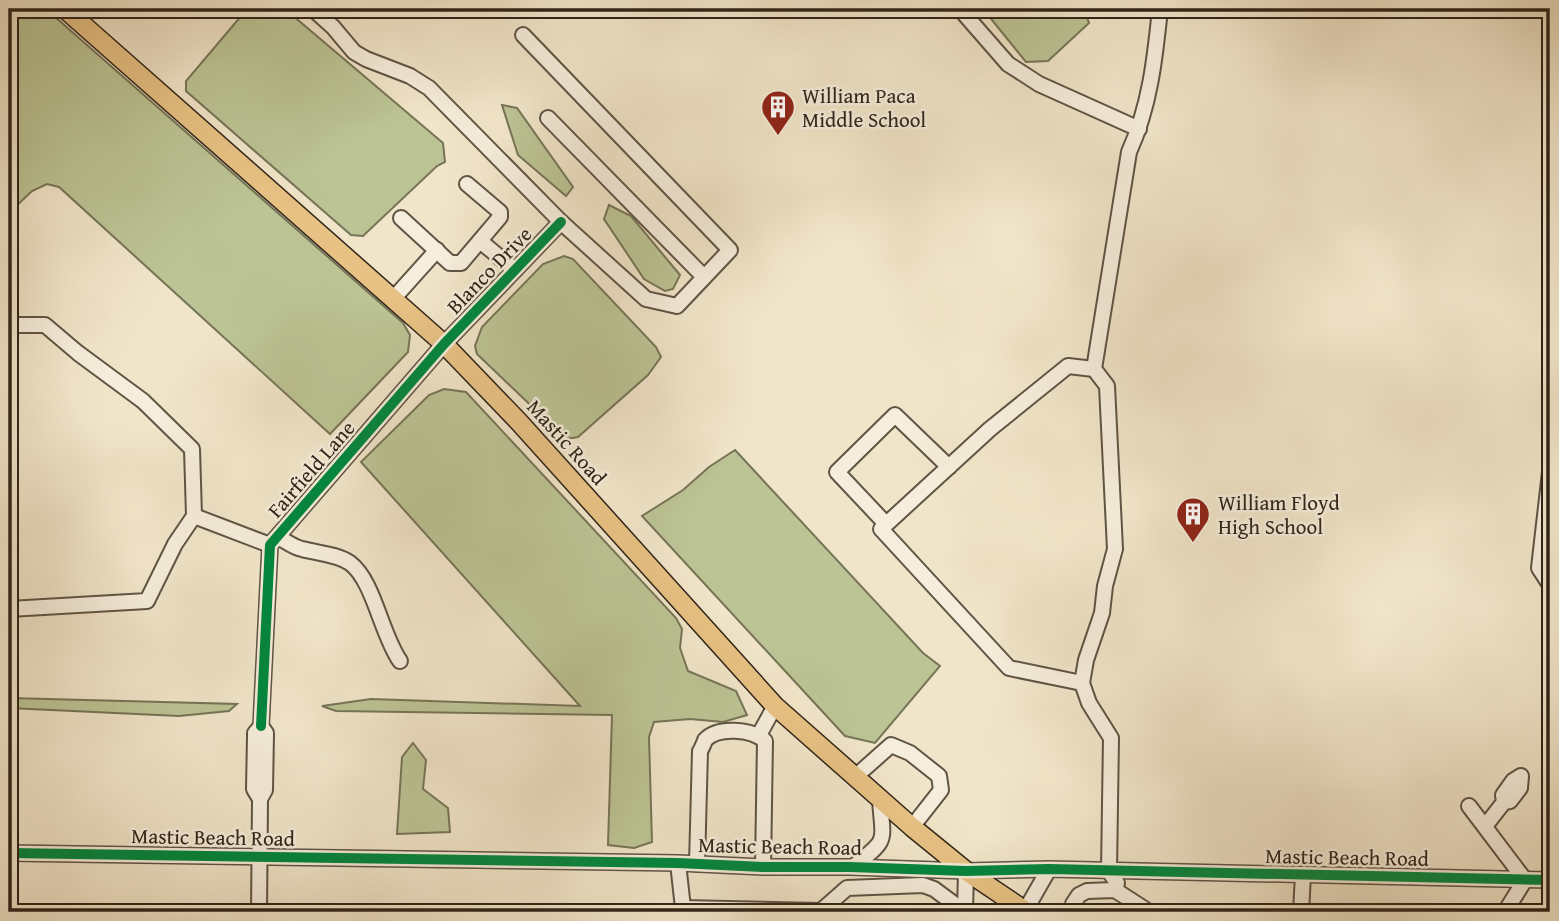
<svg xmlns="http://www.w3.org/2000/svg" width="1559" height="921" viewBox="0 0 1559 921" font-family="'Gentium Book Plus',serif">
<rect width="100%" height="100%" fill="#f1e5c9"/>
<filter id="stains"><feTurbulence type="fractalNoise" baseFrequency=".00286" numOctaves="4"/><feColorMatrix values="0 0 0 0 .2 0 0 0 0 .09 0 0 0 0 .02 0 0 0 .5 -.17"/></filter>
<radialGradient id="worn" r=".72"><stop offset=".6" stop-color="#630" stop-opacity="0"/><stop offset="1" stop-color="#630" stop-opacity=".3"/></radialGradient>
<g fill="#bcc495" stroke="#767457" stroke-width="2">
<polygon points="9,9 46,9 403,323 410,335 408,352 330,434 59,187 47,184 32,191 9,213"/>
<polygon points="247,9 285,9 443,143 445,162 437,166 363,236 351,235 186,91 186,81"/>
<polygon points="983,9 1084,9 1089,23 1048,61 1026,62"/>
<polygon points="502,105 517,108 573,187 566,196 518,155"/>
<polygon points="609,205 631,216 680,275 673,289 665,291 644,279 604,219"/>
<polygon points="564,256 573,259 656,347 661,357 648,375 578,437 566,439 477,354 475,346 482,327 543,264"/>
<polygon points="444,389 466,392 676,618 682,629 680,648 688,671 736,691 747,715 723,722 690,719 654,722 649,737 652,842 634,848 608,845 612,715 336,711 322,706 371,699 580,706 361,462 429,395"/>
<polygon points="735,450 923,653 940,666 875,743 845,736 642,516 683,490 709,467"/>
<polygon points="9,698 237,704 229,711 179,716 9,708"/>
<polygon points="413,743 426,760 423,789 448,808 450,832 397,834 402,757"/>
</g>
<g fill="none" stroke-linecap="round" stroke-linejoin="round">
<g stroke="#605445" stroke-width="18">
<g id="minor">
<polyline points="313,9 333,27 354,52 366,59 410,76 429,88 561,222 646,299 677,306 730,250 523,35"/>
<polyline points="546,9 547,10"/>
<polyline points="960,9 1008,64 1039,84 1139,129"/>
<polyline points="548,118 704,277"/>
<polyline points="401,218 450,263 461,263 500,217 500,212 467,184"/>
<polyline points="480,241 515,270"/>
<polyline points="393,299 437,250"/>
<polyline points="9,325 45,325 78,353 143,401 192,449 194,516 175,544 147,601 9,609"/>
<polyline points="1550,472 1539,568 1550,585"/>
<polyline points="194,516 270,545"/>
<polyline points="886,524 837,472 895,415 949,467"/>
<path d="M 278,537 C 286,541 293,547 302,549 C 317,553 337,554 350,563 C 374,581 381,634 400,661"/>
<polyline points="1082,683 1009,668 881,529 990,429 1068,366 1094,369"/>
<polyline points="261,726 270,545 444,344 561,222"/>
<polyline points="759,735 775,706"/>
<polyline points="855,777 891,745 910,753 939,776 941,790 912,827"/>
<polyline points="1469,806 1525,880"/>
<polyline points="1486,825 1504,802 1510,801 1520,788 1521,776 1513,781 1503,795 1504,802"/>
<polyline points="9,853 678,863 763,867 850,867 966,871 1049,869 1550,880"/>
<polyline points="678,863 683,908 821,911 847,888 923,885 934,889 965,912"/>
<path d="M 697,864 L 700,751 C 701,750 705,741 705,740 C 718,726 752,729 765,741 L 763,867"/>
<path d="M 853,867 C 889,838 883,844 880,800"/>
<path d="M 1115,890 L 1117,883 L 1109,871 L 1111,738 L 1089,703 L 1082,683 L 1086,660 L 1102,613 L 1105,586 L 1115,549 L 1107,386 L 1094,369 L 1129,152 C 1150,106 1155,58 1160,9"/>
<polyline points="1025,911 1049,869"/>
<polyline points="259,912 260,799 265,790 266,733 261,726 255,733 255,737 254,789 260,799"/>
<polyline points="965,912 966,871"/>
<polyline points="1074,912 1073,904 1079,895 1087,891 1115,890 1149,912"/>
<polyline points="1301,912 1303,875"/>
<polyline points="1505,912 1525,880"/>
</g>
</g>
<g stroke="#2f2419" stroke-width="21">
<polyline id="major" points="65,9 444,344 519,422 775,706 912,827 966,871 1027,912"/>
</g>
<use href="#minor" stroke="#f6eedc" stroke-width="14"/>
<use href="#major" stroke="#e8c284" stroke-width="18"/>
<g stroke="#f6eedc" stroke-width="15">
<g id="cycleway">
<polyline points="261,726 270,545 444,344 561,222"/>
<polyline points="9,853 678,863 763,867 850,867 966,871 1049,869 1550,880"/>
</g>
</g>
<use href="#cycleway" stroke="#00873e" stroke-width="10"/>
</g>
<defs>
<g id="building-pin" transform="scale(1.75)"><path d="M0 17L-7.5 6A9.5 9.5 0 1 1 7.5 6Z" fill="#8f2418" stroke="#f6eedc"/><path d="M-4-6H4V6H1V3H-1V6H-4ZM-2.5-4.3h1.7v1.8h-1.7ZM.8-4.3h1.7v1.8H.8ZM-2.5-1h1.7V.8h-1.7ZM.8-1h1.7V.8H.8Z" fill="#fff"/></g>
</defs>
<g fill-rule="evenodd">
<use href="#building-pin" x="778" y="107"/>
<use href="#building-pin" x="1193" y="514"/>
</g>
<g text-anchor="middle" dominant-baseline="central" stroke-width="5" stroke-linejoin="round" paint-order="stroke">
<g font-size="21" fill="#2f2419" stroke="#f6eedc" text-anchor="start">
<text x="802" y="95">William Paca<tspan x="802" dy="24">Middle School</tspan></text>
<text x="1218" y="502">William Floyd<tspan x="1218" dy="24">High School</tspan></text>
</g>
<g font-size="21" fill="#2f2419" stroke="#f6eedc">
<text transform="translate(489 270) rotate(-46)">Blanco Drive</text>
<text transform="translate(567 442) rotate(48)">Mastic Road</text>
<text transform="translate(311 469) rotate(-49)">Fairfield Lane</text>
<text transform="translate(213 837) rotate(1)">Mastic Beach Road</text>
<text transform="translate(780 846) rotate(1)">Mastic Beach Road</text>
<text transform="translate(1347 857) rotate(1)">Mastic Beach Road</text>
</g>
</g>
<rect width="1559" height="921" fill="none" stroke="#f1e5c9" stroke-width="35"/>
<rect x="10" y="10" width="1538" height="900" fill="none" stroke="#2f2419" stroke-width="3.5"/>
<rect x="18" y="18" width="1524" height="886" fill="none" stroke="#2f2419" stroke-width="2"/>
<rect width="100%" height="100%" filter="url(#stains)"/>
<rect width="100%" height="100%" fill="url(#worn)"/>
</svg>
